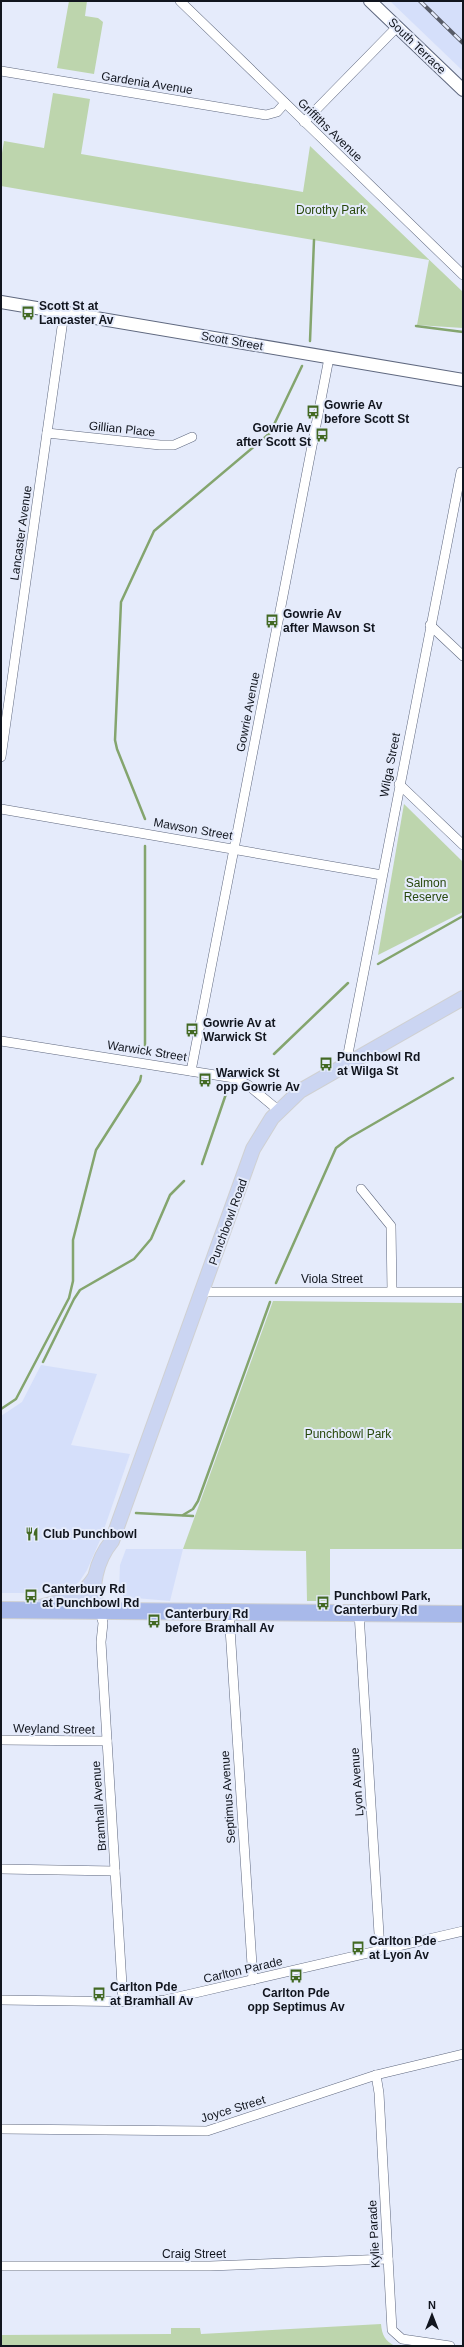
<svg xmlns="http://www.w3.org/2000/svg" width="464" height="2347" viewBox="0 0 464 2347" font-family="Arial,sans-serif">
<rect width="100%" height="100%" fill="#e5ebfb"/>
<g fill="#d5dffa">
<polygon points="390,1 459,1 463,5 463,71"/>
<polygon points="41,1365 97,1374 71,1445 130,1454 101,1538 87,1570 79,1582 69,1589 56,1593 1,1593 1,1416 22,1402"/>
<polygon points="126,1549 183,1549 170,1601 124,1597 119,1589 120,1565"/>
</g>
<g fill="#bdd5ad">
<polygon points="69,1 87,1 85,16 98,18 103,22 94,74 57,68"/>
<polygon points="53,93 90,99 81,154 303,192 310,146 463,292 463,328 417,325 429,260 1,186 1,159 4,141 44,148"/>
<polygon points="404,804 463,862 463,912 378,955"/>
<polygon points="273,1301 463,1303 463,1549 330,1549 330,1601 307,1601 306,1551 183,1549"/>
<path d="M 381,2324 C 382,2335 385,2341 395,2346 L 1,2346 L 1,2335 L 171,2334 L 171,2328 L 200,2328 L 201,2334 Z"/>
</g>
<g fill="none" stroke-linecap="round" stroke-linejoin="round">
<g stroke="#84a56e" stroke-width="2.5">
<polyline points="416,326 463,332"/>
<polyline points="310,341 314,240"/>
<polyline points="145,819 117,749 115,740 121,602 154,531 270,433 302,366"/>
<polyline points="145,846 145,1051"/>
<polyline points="378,964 463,916"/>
<polyline points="274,1054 348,983"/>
<polyline points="202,1164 227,1091"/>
<polyline points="276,1283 336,1148 349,1138 453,1078"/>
<polyline points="43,1362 74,1299 80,1290 134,1259 151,1239 170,1195 184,1181"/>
<polyline points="1,1409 16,1399 69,1298 73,1281 73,1240 96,1150 140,1081 141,1076"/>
<polyline points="136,1513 193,1516"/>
<polyline points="183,1515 193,1509 198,1501 270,1302"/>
</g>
<g stroke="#5f687f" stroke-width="10">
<g id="street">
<polyline points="180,1 463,275"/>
<polyline points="1,71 266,115 277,112 285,103"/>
<polyline points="304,122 397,27"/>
<polyline points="47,433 160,445 174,445 192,437"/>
<polyline points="430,625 463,656"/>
<polyline points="1,757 64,313"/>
<polyline points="399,784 463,845"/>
<polyline points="1,809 382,875"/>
<polyline points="1,1041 234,1078 248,1085 278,1110"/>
<polyline points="346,1064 461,472 463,473"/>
<polyline points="191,1071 329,358"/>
<polyline points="361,1189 391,1226 392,1291"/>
<polyline points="202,1292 463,1292"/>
<polyline points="100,1610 103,1623 101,1642 123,2001"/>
<polyline points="229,1613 253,1980"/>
<polyline points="359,1613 380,1950"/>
<polyline points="1,1740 107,1741"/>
<polyline points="1,1869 115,1871"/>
<polyline points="1,2000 145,2002 165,2000 463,1931"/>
<polyline points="376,2075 379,2093 392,2330 402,2339 450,2346"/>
<polyline points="1,2129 207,2131 376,2075 463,2054"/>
<polyline points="1,2266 210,2266 388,2259"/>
</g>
</g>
<g stroke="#5f687f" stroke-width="14">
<g id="secondary">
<polyline points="370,1 463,90"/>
<polyline points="1,302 463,380"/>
</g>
</g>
<g stroke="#cfd0d2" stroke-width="16">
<g id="primary">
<path d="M 35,1609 C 63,1598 77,1605 95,1577"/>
<path d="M 100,1610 C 87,1590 98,1558 112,1541 L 253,1149 L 272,1118 L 300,1091 L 463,998"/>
</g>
</g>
<g stroke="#cfd0d2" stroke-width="18">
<polyline id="highway" points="1,1610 463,1614"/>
</g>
<use href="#street" stroke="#fff" stroke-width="9"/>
<use href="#secondary" stroke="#fff" stroke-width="12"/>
<use href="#primary" stroke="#cbd5f2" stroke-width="14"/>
<use href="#highway" stroke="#a8b9ea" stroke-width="16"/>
<g stroke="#585c68" stroke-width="4">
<polyline id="rail" points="420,1 463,43"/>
</g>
<use href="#rail" stroke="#e5ebfb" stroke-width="2.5" stroke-dasharray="8" stroke-linecap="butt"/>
</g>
<defs>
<g id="bus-bare" transform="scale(1.08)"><path d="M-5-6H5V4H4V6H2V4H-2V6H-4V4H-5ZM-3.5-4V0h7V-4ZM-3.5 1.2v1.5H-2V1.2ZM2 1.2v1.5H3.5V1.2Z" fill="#426923" stroke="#e5ebfb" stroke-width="2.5" paint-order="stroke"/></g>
<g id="restaurant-bare" transform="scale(1.08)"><path d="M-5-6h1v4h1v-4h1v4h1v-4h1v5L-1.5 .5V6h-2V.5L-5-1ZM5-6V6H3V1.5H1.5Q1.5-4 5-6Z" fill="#426923" stroke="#e5ebfb" stroke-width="2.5" paint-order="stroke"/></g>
</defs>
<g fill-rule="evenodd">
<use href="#bus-bare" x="28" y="313"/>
<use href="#bus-bare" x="313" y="412"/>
<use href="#bus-bare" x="322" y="435"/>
<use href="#bus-bare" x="272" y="621"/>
<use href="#bus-bare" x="192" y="1030"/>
<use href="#bus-bare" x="326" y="1064"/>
<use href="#bus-bare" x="205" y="1080"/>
<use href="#restaurant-bare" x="32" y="1534"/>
<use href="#bus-bare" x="31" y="1596"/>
<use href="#bus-bare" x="323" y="1603"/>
<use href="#bus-bare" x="154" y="1621"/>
<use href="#bus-bare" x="358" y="1948"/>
<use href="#bus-bare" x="296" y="1976"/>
<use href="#bus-bare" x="99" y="1994"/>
</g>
<g text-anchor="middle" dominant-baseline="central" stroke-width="4" stroke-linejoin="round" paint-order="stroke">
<g font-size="12" fill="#11151e" stroke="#e5ebfb">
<text transform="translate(417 46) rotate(44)">South Terrace</text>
<text transform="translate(147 83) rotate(9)">Gardenia Avenue</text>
<text transform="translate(330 130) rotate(44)">Griffiths Avenue</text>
<text transform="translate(232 341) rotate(10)">Scott Street</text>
<text transform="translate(122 429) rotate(6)">Gillian Place</text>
<text transform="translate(21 533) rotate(-82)">Lancaster Avenue</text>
<text transform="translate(248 712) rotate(-79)">Gowrie Avenue</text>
<text transform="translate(390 765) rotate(-79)">Wilga Street</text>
<text transform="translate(193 829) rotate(10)">Mawson Street</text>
<text transform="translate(147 1051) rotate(9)">Warwick Street</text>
<text transform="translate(228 1222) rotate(-70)">Punchbowl Road</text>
<text x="332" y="1279">Viola Street</text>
<text transform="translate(54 1729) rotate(1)">Weyland Street</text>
<text transform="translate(357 1782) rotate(-94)">Lyon Avenue</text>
<text transform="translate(228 1797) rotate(-94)">Septimus Avenue</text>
<text transform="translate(99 1806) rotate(-94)">Bramhall Avenue</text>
<text transform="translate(243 1970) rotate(-13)">Carlton Parade</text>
<text transform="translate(233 2109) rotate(-17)">Joyce Street</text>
<text transform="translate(374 2234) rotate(-93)">Kylie Parade</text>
<text x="194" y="2254">Craig Street</text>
</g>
<g font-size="12" fill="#28480c" stroke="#e5ebfb">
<text x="331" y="210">Dorothy Park</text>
<text x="426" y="883">Salmon<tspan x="426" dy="14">Reserve</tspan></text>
<text x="348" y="1434">Punchbowl Park</text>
</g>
<g font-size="12" font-weight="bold" fill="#11151e" stroke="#e5ebfb" text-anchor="start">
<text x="39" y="306">Scott St at<tspan x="39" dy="14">Lancaster Av</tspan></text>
<text x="324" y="405">Gowrie Av<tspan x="324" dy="14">before Scott St</tspan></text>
<text x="311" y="428" text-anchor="end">Gowrie Av<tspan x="311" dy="14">after Scott St</tspan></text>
<text x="283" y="614">Gowrie Av<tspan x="283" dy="14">after Mawson St</tspan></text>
<text x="203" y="1023">Gowrie Av at<tspan x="203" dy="14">Warwick St</tspan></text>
<text x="337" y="1057">Punchbowl Rd<tspan x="337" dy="14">at Wilga St</tspan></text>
<text x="216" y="1073">Warwick St<tspan x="216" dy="14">opp Gowrie Av</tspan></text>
<text x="43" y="1534">Club Punchbowl</text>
<text x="42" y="1589">Canterbury Rd<tspan x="42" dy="14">at Punchbowl Rd</tspan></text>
<text x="334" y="1596">Punchbowl Park,<tspan x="334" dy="14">Canterbury Rd</tspan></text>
<text x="165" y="1614">Canterbury Rd<tspan x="165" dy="14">before Bramhall Av</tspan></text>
<text x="369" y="1941">Carlton Pde<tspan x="369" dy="14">at Lyon Av</tspan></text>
<text x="110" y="1987">Carlton Pde<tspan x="110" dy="14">at Bramhall Av</tspan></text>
<text x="296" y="1993" text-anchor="middle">Carlton Pde<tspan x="296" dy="14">opp Septimus Av</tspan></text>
</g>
</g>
<rect width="464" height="2347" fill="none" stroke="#11151e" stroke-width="4"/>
<g transform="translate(432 2315)" stroke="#e5ebfb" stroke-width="3" paint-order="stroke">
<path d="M0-3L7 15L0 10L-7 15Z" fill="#11151e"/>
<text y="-6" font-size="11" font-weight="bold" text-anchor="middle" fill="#11151e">N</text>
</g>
</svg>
